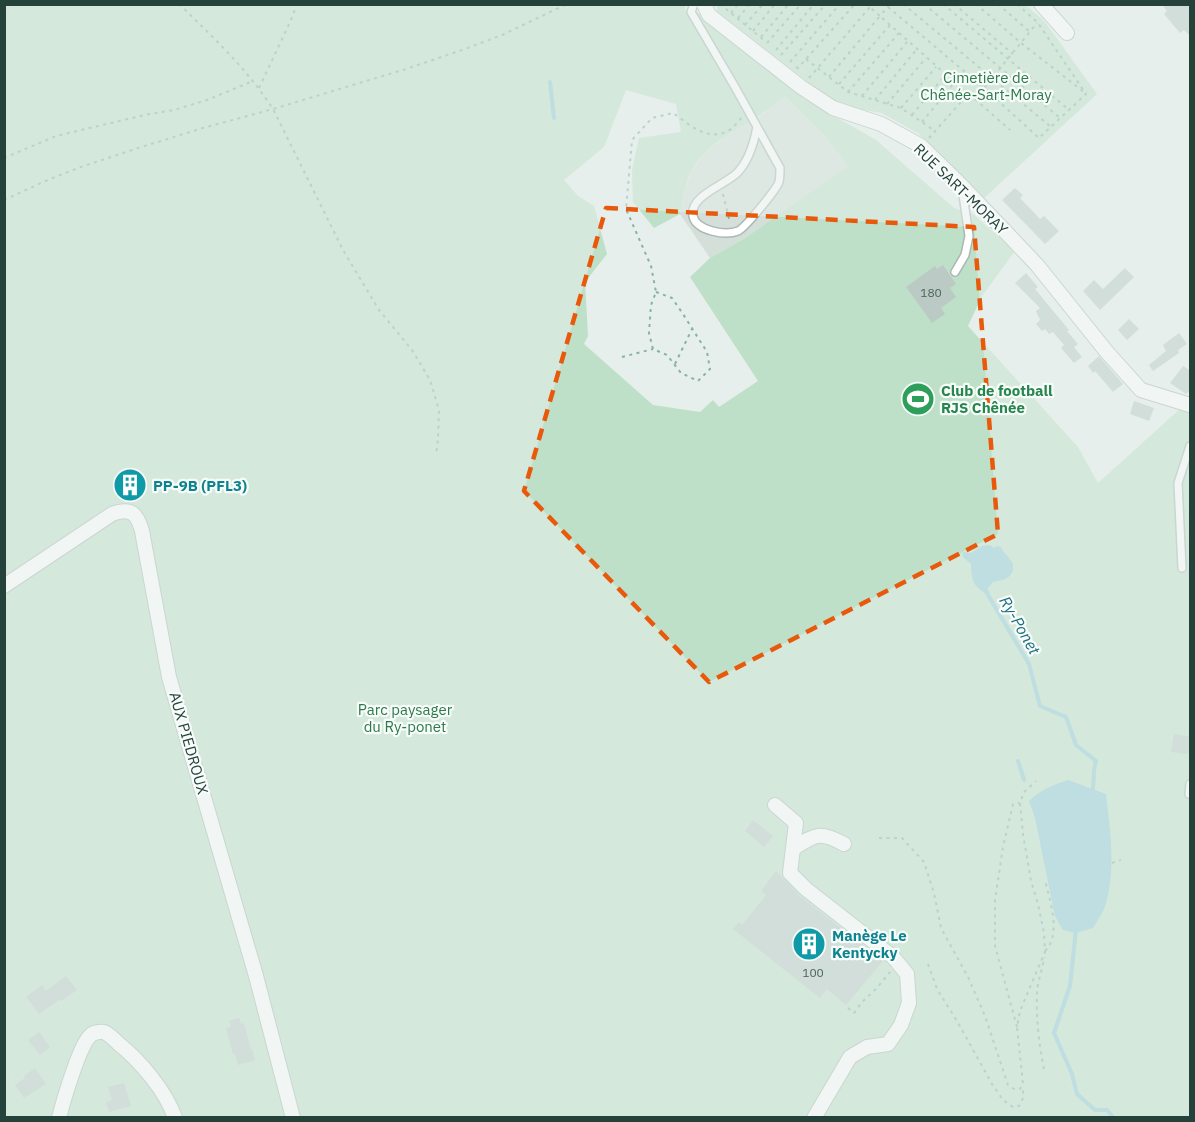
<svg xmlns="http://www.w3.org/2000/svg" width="1195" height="1122" viewBox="0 0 1195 1122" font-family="'IBM Plex Sans',sans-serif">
<rect width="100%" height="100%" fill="#e6efeb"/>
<polygon fill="#d4dfda" points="785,96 826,137 848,166 745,238 710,258 680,214 685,189 692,170 705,152 736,129 761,115"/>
<g fill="#bfe0c8" fill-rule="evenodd">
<path d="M 4,5 L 685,5 L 685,11 L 702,14 L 706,16 L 804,99 L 876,140 L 954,208 L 973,214 L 1015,251 L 982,296 L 968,326 L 1078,447 L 1098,483 L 1180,409 L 1190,413 L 1190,1117 L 5,1117 ZM 626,90 L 676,104 L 681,132 L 639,138 L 632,171 L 633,202 L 654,228 L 680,214 C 683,199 685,181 693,168 C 707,144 735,131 758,116 C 768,110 776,103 785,96 L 826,137 L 848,166 L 745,238 L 710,258 L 690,277 L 758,381 L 719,407 L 713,400 L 700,412 L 653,405 L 584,344 L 588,336 L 585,282 L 607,254 L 594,206 L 578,196 L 564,180 L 604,147 Z"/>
<polygon points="717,5 1026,5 1045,22 1097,94 982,200 919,134 882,113 839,106 717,11"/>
</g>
<g fill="#8ec9d4">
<path d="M 990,545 L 994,548 L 996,546 L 1001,547 C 1004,554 1007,554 1010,560 C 1013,562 1013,566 1013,569 C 1011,580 1001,580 993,582 L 988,588 L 988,595 C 972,585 972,581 971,564 L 964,558 L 962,554 L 963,552 L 971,553 L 982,546 Z"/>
<path d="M 1068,780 L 1106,794 C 1110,830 1116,868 1106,903 C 1104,912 1097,920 1093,928 L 1076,933 L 1063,930 L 1055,916 L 1035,818 L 1029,801 C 1040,790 1053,785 1068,780 Z"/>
</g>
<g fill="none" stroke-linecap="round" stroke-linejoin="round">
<g stroke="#8ec9d4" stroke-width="4">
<polyline points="550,82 554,118"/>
<path d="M 986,590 L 988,595 L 1029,664 L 1040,706 L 1066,717 L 1076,745 L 1096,761 C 1092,772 1095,782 1092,793"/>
<polyline points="1018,761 1024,780"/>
<polyline points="1076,929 1070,986 1054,1033 1072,1074 1077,1094 1095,1110 1107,1110 1114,1118"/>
</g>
</g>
<g fill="#bbcac4">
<polygon points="1162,4 1191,4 1191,37 1184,30 1180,33 1164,14 1167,11"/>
<polygon points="1015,188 1023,195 1020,198 1040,219 1044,216 1059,231 1045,244 1002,200"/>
<polygon points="943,265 956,284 950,288 956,297 941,308 945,314 932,323 906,287 935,266 937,269"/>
<polygon points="1125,268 1134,277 1100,310 1083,291 1094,280 1103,289"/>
<polygon points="1026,273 1038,287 1035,289 1069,330 1067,331 1078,344 1074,347 1082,357 1074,363 1061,348 1064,345 1053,332 1049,334 1045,329 1042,331 1036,324 1040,320 1036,311 1040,308 1015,283"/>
<polygon points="1129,319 1139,329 1127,340 1118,330"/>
<polygon points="1179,333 1187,344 1178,350 1179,353 1153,371 1149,365 1166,351 1163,345"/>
<polygon points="1099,356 1123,384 1113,392 1095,371 1093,373 1088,366"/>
<polygon points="1183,366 1191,371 1191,389 1186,394 1170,383"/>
<polygon points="1134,401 1154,408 1149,421 1130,414"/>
<polygon points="1174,734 1191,737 1188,754 1171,752"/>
<polygon points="753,820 773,836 764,847 745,831"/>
<polygon points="776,871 800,896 883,961 846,1005 827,989 820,998 733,929 739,922 742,925 766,895 761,891"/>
<polygon points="66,976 77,990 61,1001 60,999 39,1014 26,997 42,985 46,991"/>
<polygon points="239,1018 241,1024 244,1023 251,1050 252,1049 255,1060 238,1065 235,1054 233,1054 226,1028 231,1027 229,1021"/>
<polygon points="39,1032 50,1047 40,1055 28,1040"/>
<polygon points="35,1068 46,1084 24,1098 15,1085 25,1078 24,1076"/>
<polygon points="124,1083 131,1106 109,1112 106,1102 112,1100 108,1087"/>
</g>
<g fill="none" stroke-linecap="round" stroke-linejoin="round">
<g stroke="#a8b8b2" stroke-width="10">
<g id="service">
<path d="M 694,4 L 691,12 L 735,87 L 780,168 C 780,172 780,177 779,182 C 776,190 745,228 738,231 C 726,236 696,231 693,216 C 689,196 725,185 737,173 C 749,161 754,143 757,127"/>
<polyline points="955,272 965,255 969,236 962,188"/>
<polyline points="1182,568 1178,483 1190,446"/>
<polyline points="1189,794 1190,784"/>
</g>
</g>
<g stroke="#a8b8b2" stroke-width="16">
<g id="minor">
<polyline points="704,4 709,15 801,87 833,108 881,124 921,146 962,186 1037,265 1106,351 1141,390 1190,405"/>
<polyline points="1041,4 1067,33"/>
<path d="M 4,586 L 112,514 C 131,507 137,513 142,531 L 169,677 L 256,976 L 293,1118"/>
<polyline points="775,805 796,823 790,873 806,889 893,957 907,974 909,1003 901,1025 888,1044 867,1047 850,1057 814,1118"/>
<path d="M 794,848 C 816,834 820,831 844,844"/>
<path d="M 59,1118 C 63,1102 80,1043 91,1035 C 93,1033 100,1031 104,1032 C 109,1034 115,1040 119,1044 C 140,1061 166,1091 175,1118"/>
</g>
</g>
<g stroke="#86b3a5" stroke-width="2" stroke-dasharray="3 4.5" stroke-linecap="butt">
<path d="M 179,4 C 213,37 247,69 273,109 L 343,250 L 379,310 L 412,350 L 430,380 L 439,410 L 438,440 L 436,455"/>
<polyline points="720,4 766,42"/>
<polyline points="866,4 880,16 890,4"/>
<polyline points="903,4 1051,127"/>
<polyline points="924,4 1060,118"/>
<polyline points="943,4 1069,110"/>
<polyline points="954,4 1013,54"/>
<polyline points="976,4 1021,43 1084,92"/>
<polyline points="998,4 1030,32"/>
<polyline points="888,7 984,88 1039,138 1086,94 1038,23 1017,4"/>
<polyline points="731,13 738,4"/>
<polyline points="738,18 750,4"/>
<polyline points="745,25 763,4"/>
<polyline points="753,31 775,4"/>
<polyline points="761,37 789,4"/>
<polyline points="767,43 801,4"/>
<polyline points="776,50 814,4"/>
<polyline points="781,55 826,4"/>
<polyline points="806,59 848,92 901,108 935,131"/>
<polyline points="790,62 840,4"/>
<polyline points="796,67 798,68 855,4"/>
<polyline points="829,77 880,16 968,94"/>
<polyline points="809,78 870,7"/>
<polyline points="839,84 890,25"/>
<polyline points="259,88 291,20 297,4"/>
<polyline points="848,92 899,33"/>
<polyline points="862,96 908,41"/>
<polyline points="975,99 1010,130"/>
<polyline points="875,100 917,49"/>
<polyline points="887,104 926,58"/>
<polyline points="901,108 936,67"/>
<polyline points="912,115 946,74"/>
<polyline points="922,122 954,83"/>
<polyline points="929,138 968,94 975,99 1037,23"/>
<polyline points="4,158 56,136 149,114 174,110 207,100 253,81"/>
<polyline points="723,194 730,223"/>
<polyline points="4,200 50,179 78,168 135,149 203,128 273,109 406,69 465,49 502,35 567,4"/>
<path d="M 656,292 L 672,298 L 683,314 L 707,352 L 710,369 L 698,381 L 681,373 L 667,355 L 653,349 L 649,333 L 651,305 L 656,292 L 651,266 L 626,209 L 632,140 L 652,118 L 673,113 C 689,124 707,142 728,131 C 733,128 738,122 742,117"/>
<polyline points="622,357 653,349"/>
<polyline points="675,364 692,329"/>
<polyline points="879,838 902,838 924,862 934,893 941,928 968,977 985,1016 1008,1085 1014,1089 1020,1089 1023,1084 1017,1027 1020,1011 1045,952 1044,933 1038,904 1031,881 1023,834 1020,803 1024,792 1036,781"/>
<polyline points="1112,863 1121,860"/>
<path d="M 1045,951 C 1061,935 1051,904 1046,884 L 1049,883"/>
<polyline points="928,964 937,989 957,1021 992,1084 1003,1100 1013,1107 1019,1106 1023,1098 1023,1087"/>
<polyline points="848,1008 854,1013 862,1002 876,989 890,972"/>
<polyline points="1017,1027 995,946 995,900 1003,847 1013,804 1020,803"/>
<path d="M 1044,1069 C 1039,1045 1036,1019 1037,994 C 1037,982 1043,969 1044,957"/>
</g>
<use href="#service" stroke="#fff" stroke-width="7"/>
<use href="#minor" stroke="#fff" stroke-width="14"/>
</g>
<path d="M0 0H1195V1122H0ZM 606,208 L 974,227 L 998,534 L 709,682 L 524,491 Z" fill="#e6efeb" fill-opacity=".55" fill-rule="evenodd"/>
<path fill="none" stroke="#e8590c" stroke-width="4.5" stroke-dasharray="12 8" stroke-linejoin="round" d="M 606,208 L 974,227 L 998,534 L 709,682 L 524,491 Z"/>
<defs>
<g id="stadium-disc" transform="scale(1.725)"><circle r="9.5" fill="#2e9e5b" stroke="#f7fbf9"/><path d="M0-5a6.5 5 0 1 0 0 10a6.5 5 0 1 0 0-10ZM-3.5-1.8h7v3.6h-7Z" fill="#fff"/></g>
<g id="building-disc" transform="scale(1.725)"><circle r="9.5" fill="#0f9aa8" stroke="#f7fbf9"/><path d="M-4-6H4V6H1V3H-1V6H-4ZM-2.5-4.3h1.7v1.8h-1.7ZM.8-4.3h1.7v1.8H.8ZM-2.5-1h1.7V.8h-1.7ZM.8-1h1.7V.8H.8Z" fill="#fff"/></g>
</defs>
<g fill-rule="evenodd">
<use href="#stadium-disc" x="918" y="399"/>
<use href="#building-disc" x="130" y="485"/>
<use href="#building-disc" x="809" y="944"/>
</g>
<g text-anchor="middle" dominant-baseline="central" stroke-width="4.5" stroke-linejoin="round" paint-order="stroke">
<g font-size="12" fill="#4a645c">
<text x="931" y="292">180</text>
<text x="813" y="972">100</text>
</g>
<g font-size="15" fill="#2d7a4b" stroke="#f7fbf9">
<text x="986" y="77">Cimetière de<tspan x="986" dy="17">Chênée-Sart-Moray</tspan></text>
<text x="405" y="709">Parc paysager<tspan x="405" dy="17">du Ry-ponet</tspan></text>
</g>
<g font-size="15" fill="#24423a" stroke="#f7fbf9">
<text transform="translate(961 189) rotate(44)">RUE SART-MORAY</text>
<text transform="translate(189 743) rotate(74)">AUX PIEDROUX</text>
</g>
<g font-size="15" font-weight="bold" fill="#27864d" stroke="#f7fbf9" text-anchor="start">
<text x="941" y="390">Club de football<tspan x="941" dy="17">RJS Chênée</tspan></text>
</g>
<g font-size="15" font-weight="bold" fill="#0d838f" stroke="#f7fbf9" text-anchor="start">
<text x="153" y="485">PP-9B (PFL3)</text>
<text x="832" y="935">Manège Le<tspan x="832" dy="17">Kentycky</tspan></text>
</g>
<g font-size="16" font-style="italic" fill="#1c6f80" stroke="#f7fbf9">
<text transform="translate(1020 625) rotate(60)">Ry-Ponet</text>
</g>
</g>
<rect width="1195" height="1122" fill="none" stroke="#24423a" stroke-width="12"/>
</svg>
